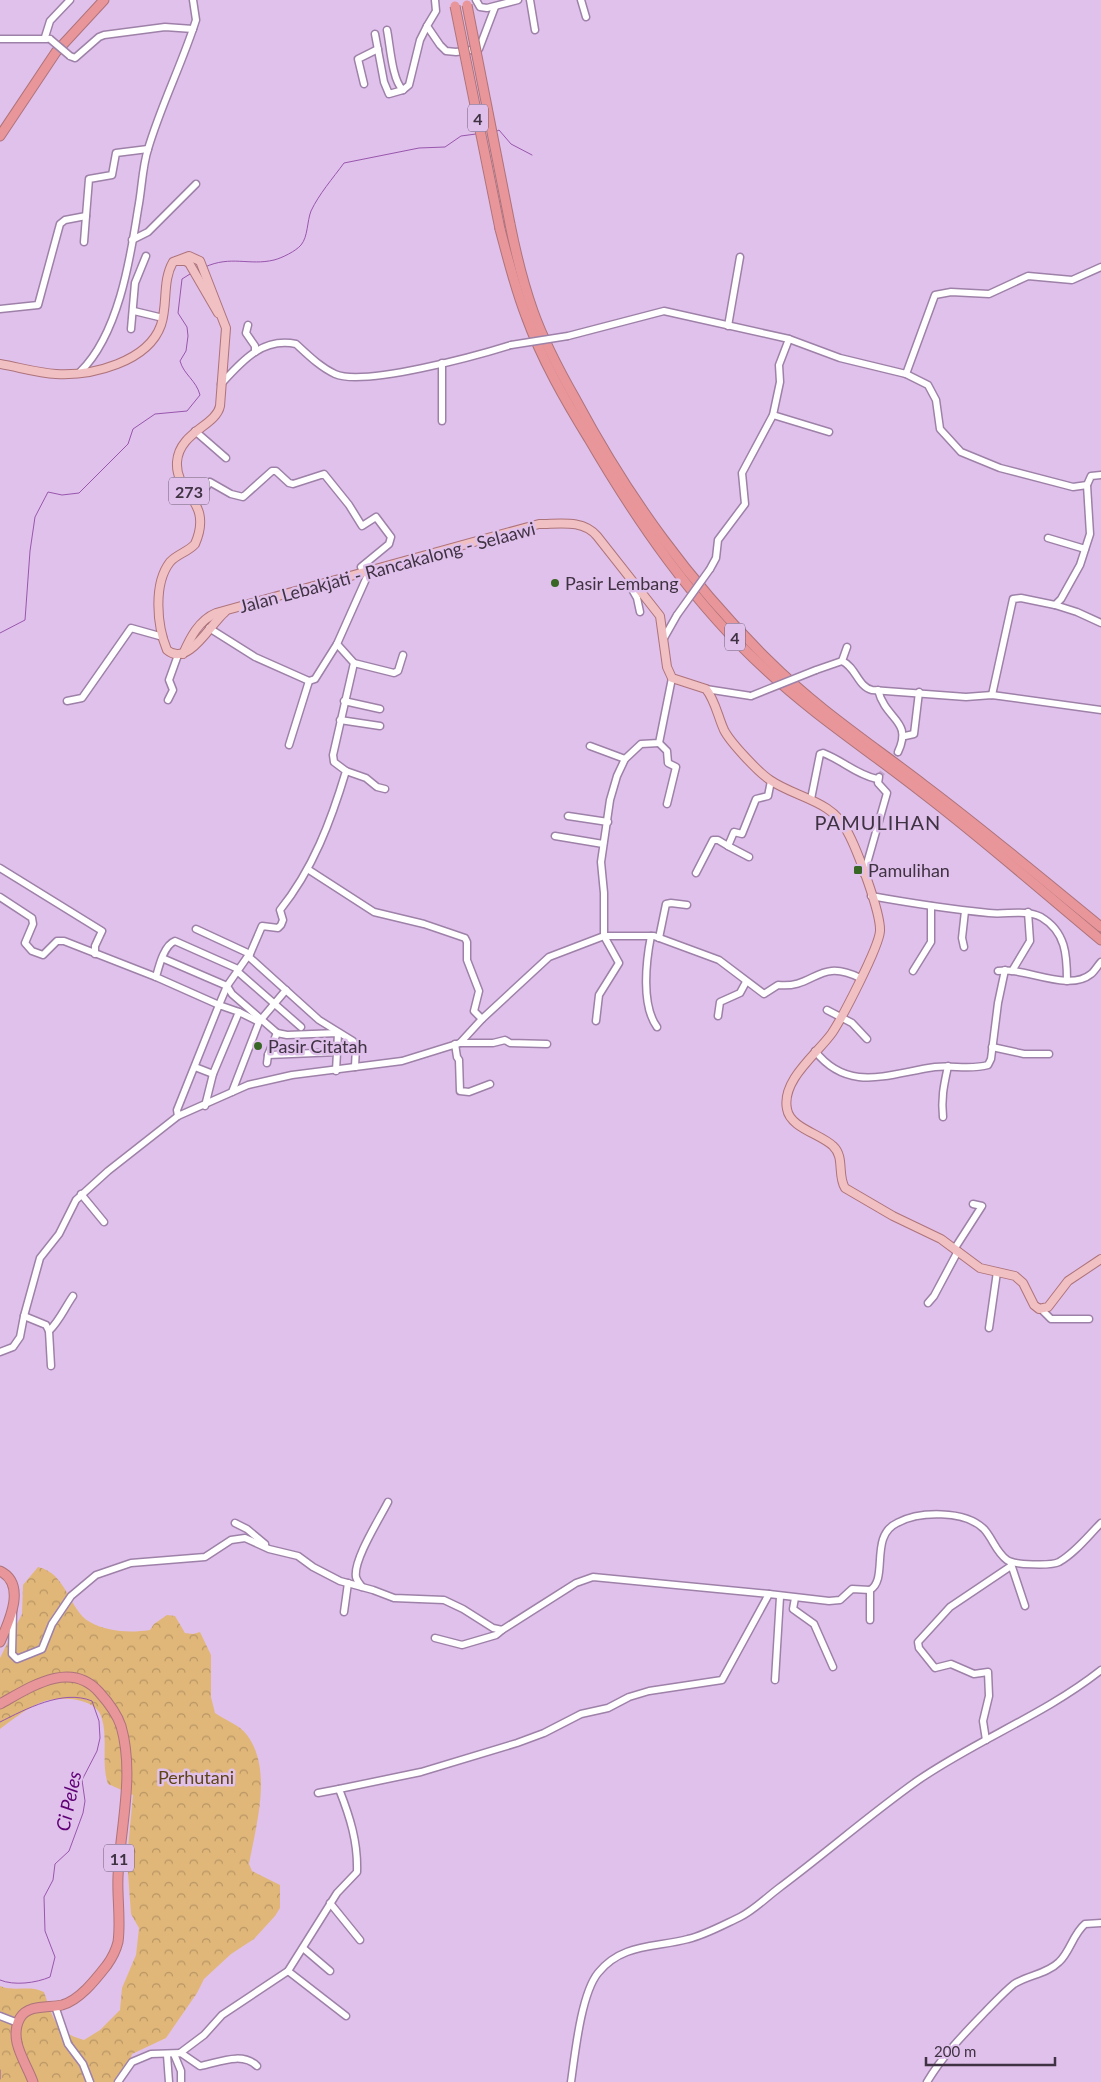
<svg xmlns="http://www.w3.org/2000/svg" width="1101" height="2082" viewBox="0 0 1101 2082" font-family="Lato,sans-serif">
<defs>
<pattern id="forest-crowns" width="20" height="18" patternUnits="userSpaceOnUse" patternTransform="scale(1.25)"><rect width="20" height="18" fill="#e0b779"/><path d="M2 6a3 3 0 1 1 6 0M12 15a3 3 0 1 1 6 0" fill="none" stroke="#b79565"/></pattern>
</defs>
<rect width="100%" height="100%" fill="#e0c1eb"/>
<path fill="url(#forest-crowns)" d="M 38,1567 C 67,1573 69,1611 90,1622 C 108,1632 130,1633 150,1630 L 154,1624 L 167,1615 L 175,1616 L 185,1633 L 193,1634 L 200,1632 L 211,1655 L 211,1697 L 215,1713 C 225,1720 240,1725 247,1735 C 273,1770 256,1825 249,1864 L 252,1871 L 280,1885 L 280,1908 L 275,1916 L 254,1939 L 231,1954 L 204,1979 L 197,1993 L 166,2038 L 132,2054 L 123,2082 L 0,2082 L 0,1986 C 14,1992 30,1985 44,1992 C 53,2018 55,2032 84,2040 L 100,2030 L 120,2010 L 122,1988 L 136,1955 L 139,1928 L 131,1914 L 127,1859 L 133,1795 L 108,1784 C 101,1764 108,1740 102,1719 C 97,1697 60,1696 42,1702 C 27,1708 13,1719 0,1729 L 0,1658 L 22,1614 L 23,1585 Z"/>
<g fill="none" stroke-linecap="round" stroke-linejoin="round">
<g stroke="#9856ad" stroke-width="1">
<polyline points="497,131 499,130 511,144 532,155"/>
<path d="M 205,267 C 231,255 249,266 274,260 C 282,258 296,251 301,245 C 308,237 307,221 311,211 C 319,194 333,178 344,163 L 419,148 L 445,147 L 461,136 L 476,134"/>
<path d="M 0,633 L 25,620 L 30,551 L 35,517 L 48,492 L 62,495 L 79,493 L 128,444 L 133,429 L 155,414 L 187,411 L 200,395 C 196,380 184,375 180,361 L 186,351 L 188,336 L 187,327 L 178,313 L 182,279 L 190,274"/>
<path d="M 0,1722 C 26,1709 63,1689 92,1701 L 99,1721 L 100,1738 L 97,1751 L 82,1780 L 85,1801 L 83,1813 L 69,1851 L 55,1864 L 53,1880 L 44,1897 L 45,1931 L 55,1957 L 50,1977 C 36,1983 14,1986 0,1980"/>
<polyline points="0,2070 0,2079"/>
</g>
<polyline stroke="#c0a4c9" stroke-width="6" stroke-dasharray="6 3" stroke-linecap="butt" points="879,777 898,752"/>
<g stroke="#9e81a8" stroke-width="9">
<g id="minor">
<polyline points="435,0 436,11 427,26 440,45 446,51 456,52 479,49 495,7"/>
<polyline points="476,0 480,7 487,8 518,0"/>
<polyline points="530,0 535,30"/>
<polyline points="581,0 586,17"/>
<path d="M 387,30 C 390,44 392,81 403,90 L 409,85 L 420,40 L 427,26"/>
<polyline points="375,34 384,82 389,94 403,90"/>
<polyline points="45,37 50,21 70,0"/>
<polyline points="0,39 50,39"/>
<polyline points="70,56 75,58 99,37 104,35 165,27 193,29"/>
<polyline points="364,84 358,59 378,49"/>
<polyline points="132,240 148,232 196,184"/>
<polyline points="84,242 86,216"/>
<polyline points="0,309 38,305 60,224 65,220 86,216 89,179 112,175 116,153 148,149"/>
<polyline points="134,311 163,318"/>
<polyline points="248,325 246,333 255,346 255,352"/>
<polyline points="728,326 740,257"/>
<polyline points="131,329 135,283 146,256"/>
<polyline points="568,336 664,311 789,339 840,358 906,374 928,385 936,400 940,429 961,452 1000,468 1073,487 1087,485 1090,534 1080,565 1061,599 1055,605 1021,598 1013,599 992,695"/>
<polyline points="442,363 442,421"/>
<path d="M 80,372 C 118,335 130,261 138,209 C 142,189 142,168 148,149 C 161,105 182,64 196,20 L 193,0"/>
<polyline points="906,374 935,295 951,292 989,294 1028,276 1072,280 1101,267"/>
<path d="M 221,384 C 241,362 262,337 296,344 C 308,355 320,367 335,374 C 364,387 479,355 511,345"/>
<polyline points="773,415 829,432"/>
<polyline points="195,431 226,458"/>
<polyline points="1087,485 1091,476 1101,475"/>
<polyline points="196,501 210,482 231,494 243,497 272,471 276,471 289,483 293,484 324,474 349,505 362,526 376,517 391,537 389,544 361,567 363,572"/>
<polyline points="1048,538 1085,549"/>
<polyline points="710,569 716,558 718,540 745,504 742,473 773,415 780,382 779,365 789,339"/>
<polyline points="632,581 629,584 637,598 640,612"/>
<polyline points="1055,605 1077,612 1101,623"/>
<polyline points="209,628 255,657 309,681 315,679 337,644"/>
<polyline points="664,638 677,615"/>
<polyline points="842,661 847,647"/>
<polyline points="354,663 394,673 398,671 403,655"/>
<path d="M 816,670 L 842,661 C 856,667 858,687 872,690 L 966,697 L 992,695 L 1101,710"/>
<polyline points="706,689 751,696"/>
<path d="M 878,690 C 886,721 913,720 898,752"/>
<polyline points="168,700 173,690 169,680 178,655"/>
<polyline points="67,701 82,698 131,628 163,637"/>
<polyline points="344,701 380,709"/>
<polyline points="340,720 380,726"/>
<polyline points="905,736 914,734 919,692"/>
<polyline points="659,743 667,751 668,763 676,767 667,804"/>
<polyline points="289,745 309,681"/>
<polyline points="590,746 625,759"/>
<polyline points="346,771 366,778 377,787 385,789"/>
<path d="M 811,799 L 820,754 L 823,753 C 842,760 857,775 877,779"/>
<polyline points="568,816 608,822"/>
<polyline points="555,836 603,844"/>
<polyline points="728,846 749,857"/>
<polyline points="0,868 102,931 95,946 95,954"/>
<polyline points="309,870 374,912 424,924 465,938 467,942 467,960 479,991 474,1011 482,1019"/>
<polyline points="696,873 713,840 718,840 728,846 734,832 742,834 756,799 768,796 771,781"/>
<polyline points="864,874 887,793 878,783 879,777"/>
<path d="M 871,896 C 910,903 949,909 989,913 C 1006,915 1026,909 1041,917 C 1066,932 1067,955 1067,981"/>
<polyline points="0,897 32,918 33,924 25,943 32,951 43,955 57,941 64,941 156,977"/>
<polyline points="196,929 250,954 248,956 319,1020 353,1041 356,1046 355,1067"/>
<path d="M 651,936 C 646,961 641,1005 657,1027"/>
<polyline points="659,938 666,904 671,903 687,905"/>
<polyline points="964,947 962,938 965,911"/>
<path d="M 250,954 L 262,926 L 278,928 L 281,925 L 283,920 L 280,910 C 313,869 331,821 346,771 L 334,762 L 333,755 L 354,663 L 337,644 L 370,570"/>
<polyline points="248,956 227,986 232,994 277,1033"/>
<path d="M 162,958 L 227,986 L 219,1005 L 156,977 C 159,966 164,945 175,941 L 238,969"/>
<polyline points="237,971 301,1027"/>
<polyline points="913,971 931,942 931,906"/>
<path d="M 998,971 C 1023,966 1068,993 1091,974 C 1095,971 1098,965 1101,962"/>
<polyline points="1012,971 1030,941 1028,912"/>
<polyline points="827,1010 852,1023 867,1039"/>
<polyline points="239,1012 259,1022"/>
<polyline points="718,1016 720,1002 740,993 746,982"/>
<polyline points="596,1021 599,995 619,963 604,936 604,893 601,862 610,800 617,776 625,759 641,744 659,743 672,678"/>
<polyline points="460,1043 493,1043 505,1040 510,1043 547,1044"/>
<polyline points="455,1044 457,1057 459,1060 460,1091 469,1092 490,1084"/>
<polyline points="992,1047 1024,1054 1049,1054"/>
<path d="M 815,1051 C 849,1094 890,1073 935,1067 C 953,1065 970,1070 988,1065 L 991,1059 L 998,1003 L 1005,970"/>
<polyline points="268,1055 338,1052"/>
<polyline points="267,1063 268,1055 277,1033 287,1035 338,1033 336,1071"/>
<polyline points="195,1067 213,1074"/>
<polyline points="232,1092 259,1022 286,990"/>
<polyline points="178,1116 177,1110 219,1005 239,1012 213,1074 205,1106"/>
<path d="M 943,1117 C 941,1097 944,1085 948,1066"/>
<polyline points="81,1194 104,1222"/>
<polyline points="955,1248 982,1206 973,1204"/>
<polyline points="928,1303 934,1296 958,1251"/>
<polyline points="1042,1310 1051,1319 1089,1319"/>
<polyline points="24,1316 46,1325 49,1331 51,1366"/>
<polyline points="989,1328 997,1272"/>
<path d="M 49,1331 C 60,1320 64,1309 73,1296"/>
<path d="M 0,1352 L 13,1347 L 20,1337 L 24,1316 L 40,1258 L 59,1234 L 76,1200 L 108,1171 L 178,1116 L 248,1085 L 292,1075 L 402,1061 L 460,1043 L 482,1019 L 549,957 L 604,936 L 654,936 L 719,960 L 764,994 L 778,985 C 815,989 818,957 860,978"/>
<polyline points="235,1523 247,1529 265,1544"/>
<polyline points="1011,1564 1025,1606"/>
<path d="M 362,1587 C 360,1584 357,1581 356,1577 C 353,1560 380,1518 388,1502"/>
<polyline points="795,1598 793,1609 814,1624 833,1667"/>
<polyline points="13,1610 12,1654 17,1659 42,1649 52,1624 71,1596 96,1575 131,1563 205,1557 231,1540 245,1538 269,1549 298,1556 313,1567 340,1581 373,1590 394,1598 444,1600 463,1609 493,1628 502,1630 576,1583 593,1577 769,1594"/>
<polyline points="344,1612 348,1583"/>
<polyline points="870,1620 870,1590"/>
<polyline points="435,1638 462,1645 496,1635 502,1630"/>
<polyline points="775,1680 780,1597"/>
<polyline points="986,1740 983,1721 989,1696 988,1672 974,1674 951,1664 935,1668 919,1648 918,1642 950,1607 1011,1566"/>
<polyline points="318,1793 339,1789"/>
<polyline points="330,1903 360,1940"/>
<polyline points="303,1948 330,1971"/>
<polyline points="288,1971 346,2016"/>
<polyline points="55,2006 68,2044 83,2064 90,2082"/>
<polyline points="0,2016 18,2023"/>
<path d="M 180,2053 L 204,2035 L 222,2015 L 288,1971 L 337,1893 L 357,1872 C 358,1842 350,1817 339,1789 L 421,1772 L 517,1743 L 544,1733 L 581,1714 L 608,1708 L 629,1697 L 649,1691 L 722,1680 L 769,1594 L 829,1601 L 840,1600 L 852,1589 L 870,1590 C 889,1579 869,1536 897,1523 C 919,1511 965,1510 984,1529 C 993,1539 996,1552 1007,1560 C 1014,1565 1051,1566 1059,1562 C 1075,1553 1088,1536 1101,1523"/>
<polyline points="174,2054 181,2071 181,2082"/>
<polyline points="167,2055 169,2082"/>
<path d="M 118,2082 L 132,2062 L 151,2054 L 181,2053 L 200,2066 C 217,2063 242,2051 257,2066"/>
<path d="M 571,2082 C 575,2054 581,1994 598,1973 C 622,1943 655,1948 688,1939 C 705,1935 723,1925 740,1917 C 753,1911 767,1897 779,1888 C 826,1853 869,1815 917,1781 C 976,1740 1044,1715 1101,1670"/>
<path d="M 927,2082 C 943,2055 964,2034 986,2011 C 995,2002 1004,1992 1014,1984 C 1028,1975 1047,1974 1059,1962 C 1070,1952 1073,1934 1085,1924 L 1101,1923"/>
</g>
</g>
<g stroke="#ad737b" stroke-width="10">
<g id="major">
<polyline points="177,261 185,261 189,263 218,313"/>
<path d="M 0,364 C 18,367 38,373 56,374 C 92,376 148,362 161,325 C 168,304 162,281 173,262 L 189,256 L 200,261 L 226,328 L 220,406 C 216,426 179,432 177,462 C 175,495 214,500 195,544 C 188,552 177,554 170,562 C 153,584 157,626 167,650 C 188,668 211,623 225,612"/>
<path d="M 183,654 C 190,638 199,620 216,613 L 539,524 C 559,524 583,519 597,536 L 660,616 L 667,667 L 672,678 L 706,689 C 715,700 718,717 724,730 C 730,742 758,772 770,780 C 796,798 832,800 847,831 C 857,849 881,913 880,931 C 879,947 842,1018 832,1033 C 818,1053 781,1080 787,1109 C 790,1128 821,1134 833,1146 C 845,1157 837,1175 845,1188 L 893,1216 L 941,1239 L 980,1268 L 1015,1276 L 1023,1283 L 1034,1305 L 1039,1309 L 1048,1307 L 1068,1281 L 1101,1259"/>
</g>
</g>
<g stroke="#ad737b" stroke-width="11">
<g id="highway">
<polyline points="0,136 56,52 104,0"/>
<path d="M 510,224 C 516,254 523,283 533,311 C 544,342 560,372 576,400 C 629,499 690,583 769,661 C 816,708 872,745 924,785 C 984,830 1042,879 1101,927"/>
<path d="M 500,229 C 508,259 515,288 526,316 C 542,360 565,400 589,439 C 638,523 694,604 766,670 C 815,716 871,752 924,794 C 984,840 1042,891 1101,940"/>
<path d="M 0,1571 C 27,1584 9,1622 0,1642"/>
<path d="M 0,1704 C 29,1688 70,1659 99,1692 C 108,1702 117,1714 121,1726 C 135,1775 120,1828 118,1877 C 117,1898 121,1921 118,1942 C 116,1950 112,1958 107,1965 C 96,1979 80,2000 62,2005 C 49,2008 28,2004 20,2018 C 8,2040 26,2062 33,2082"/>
</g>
</g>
<use href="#minor" stroke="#fff" stroke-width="6"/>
<use href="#major" stroke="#f1c0c2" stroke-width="8"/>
<use href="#highway" stroke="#e89699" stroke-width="9"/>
<g stroke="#9e81a8" stroke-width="9" stroke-linecap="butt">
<g id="minor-bridge">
<polyline points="50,39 70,56"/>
<polyline points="511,345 568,336"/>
<polyline points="677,615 710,569"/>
<polyline points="751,696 816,670"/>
</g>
</g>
<g stroke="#ad737b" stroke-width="11" stroke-linecap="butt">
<g id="highway-bridge">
<polyline points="467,5 510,224"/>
<polyline points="455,6 500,229"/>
</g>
</g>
<use href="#minor-bridge" stroke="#fff" stroke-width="6"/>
<use href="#highway-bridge" stroke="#e89699" stroke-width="9"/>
</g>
<g fill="#386624" stroke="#e0c1eb" stroke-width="2">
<circle cx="555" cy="583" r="5"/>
<rect x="853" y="865" width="10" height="10" rx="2.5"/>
<circle cx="258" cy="1046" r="5"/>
</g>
<g text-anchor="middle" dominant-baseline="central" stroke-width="5" stroke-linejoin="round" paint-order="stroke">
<g fill="#e0c1eb" stroke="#6f5d75" stroke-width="1">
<rect x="468" y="104.5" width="20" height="27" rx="4"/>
<rect x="169" y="477.5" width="40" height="27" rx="4"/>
<rect x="725" y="623.5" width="20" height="27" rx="4"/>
<rect x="104" y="1844.5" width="30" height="27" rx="4"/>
</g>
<g font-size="16" font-weight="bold" fill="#3f3243">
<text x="478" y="118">4</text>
<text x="189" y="491">273</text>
<text x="735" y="637">4</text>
<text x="119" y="1858">11</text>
</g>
<g font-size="18" fill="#3f3243" stroke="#e0c1eb">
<text transform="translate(387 567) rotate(-15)">Jalan Lebakjati - Rancakalong - Selaawi</text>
</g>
<g font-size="18" fill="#3f3243" stroke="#e0c1eb" text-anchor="start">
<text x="565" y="583">Pasir Lembang</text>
<text x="868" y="870">Pamulihan</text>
<text x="268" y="1046">Pasir Citatah</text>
</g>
<g font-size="18" fill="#5f4518" stroke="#e0c1eb">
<text x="196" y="1777">Perhutani</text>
</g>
<g font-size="19" font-style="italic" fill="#5f0076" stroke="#e0c1eb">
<text transform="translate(68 1801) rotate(-78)">Ci Peles</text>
</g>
<g font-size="20" letter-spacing="1" fill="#3f3243" stroke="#e0c1eb">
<text x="878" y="822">PAMULIHAN</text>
</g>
</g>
<path d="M926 2057v8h129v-8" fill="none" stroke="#3f3243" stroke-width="2.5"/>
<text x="934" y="2057" font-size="15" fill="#3f3243" stroke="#e0c1eb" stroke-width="4" paint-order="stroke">200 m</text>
</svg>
